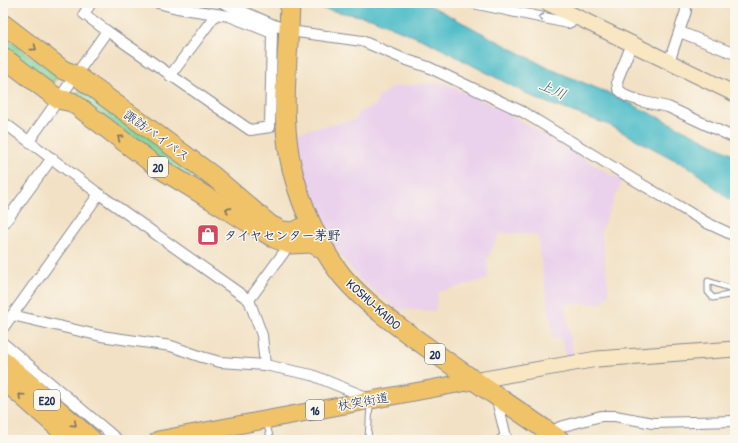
<svg xmlns="http://www.w3.org/2000/svg" width="738" height="443" viewBox="0 0 738 443" font-family="'Patrick Hand','Klee One',sans-serif">
<rect width="100%" height="100%" fill="#fbf7ec"/>
<filter id="ink" filterUnits="userSpaceOnUse"><feTurbulence type="fractalNoise" baseFrequency=".025" numOctaves="2"/><feDisplacementMap in="SourceGraphic" scale="8" xChannelSelector="R" yChannelSelector="G"/><feConvolveMatrix kernelMatrix="1 2 1 2 8 2 1 2 1" color-interpolation-filters="sRGB"/></filter>
<filter id="wash" filterUnits="userSpaceOnUse"><feTurbulence type="fractalNoise" baseFrequency=".012" numOctaves="4" result="noise"/><feDisplacementMap in="SourceGraphic" scale="16" xChannelSelector="R" yChannelSelector="G"/><feGaussianBlur stdDeviation="0.9" result="paint"/><feColorMatrix in="noise" values="0 0 0 0 0 0 0 0 0 0 0 0 0 0 0 0 0 1.4 0 .05"/><feComposite in="paint" operator="in"/></filter>
<g filter="url(#wash)">
<rect width="100%" height="100%" fill="#f2e1c4"/>
<polygon fill="#ead1ec" points="442,82 502,110 622,181 601,230 609,293 602,303 565,304 573,355 565,357 561,338 553,339 537,235 500,233 487,259 488,279 438,292 435,311 398,309 361,281 335,248 317,214 307,186 295,132 356,120 357,113 375,106 378,98 392,87"/>
<g fill="#7fd396" stroke="#4d817a">
<polygon points="3,35 23,51 58,76 50,87 3,52"/>
<polygon points="84,84 255,219 183,177 76,95"/>
</g>
<polygon fill="#50bdc9" stroke="#367694" points="290,3 423,3 435,8 548,68 613,95 735,155 735,204 692,169 609,125 537,99 430,43 371,18"/>
</g>
<g filter="url(#ink)">
<g fill="none" stroke-linecap="round" stroke-linejoin="round">
<g stroke="#868891" stroke-width="7">
<g id="lane">
<polyline points="735,290 708,281 708,292 713,298 728,295 735,297"/>
<polyline points="266,422 271,440"/>
<polyline points="368,440 370,403"/>
</g>
</g>
<g stroke="#868891" stroke-width="12">
<g id="street">
<polyline points="223,3 279,27"/>
<polyline points="473,3 568,23 579,18"/>
<polyline points="107,31 250,130 270,127 272,33 229,16 177,8 158,3"/>
<polyline points="297,32 362,41 404,59 428,67 523,112 621,172 707,223 735,236"/>
<polyline points="680,32 735,54"/>
<polyline points="629,51 617,81 618,89 626,96 644,102 668,107 735,138"/>
<polyline points="669,62 686,11 685,3"/>
<polyline points="170,76 216,14"/>
<polyline points="3,122 99,194 249,300 262,335 265,365"/>
<polyline points="29,141 107,31 84,14 91,3"/>
<polyline points="3,225 52,158"/>
<polyline points="249,300 290,244"/>
<polyline points="12,315 101,336 171,346 202,357 220,362 265,365 312,375 361,395 370,400"/>
<polyline points="3,328 99,194"/>
<polyline points="3,343 118,440"/>
<polyline points="496,396 506,437 501,440"/>
<polyline points="550,433 560,427 601,416 615,416 653,423 735,421"/>
</g>
</g>
<g stroke="#868891" stroke-width="17">
<g id="secondary">
<polyline points="548,3 735,94"/>
<polyline points="473,381 597,359 735,349"/>
</g>
</g>
<g stroke="#868891" stroke-width="19">
<polyline id="primary" points="158,440 473,381"/>
</g>
<g stroke="#868891" stroke-width="21">
<g id="highway">
<path d="M 290,3 C 289,48 282,94 287,139 C 291,183 315,243 343,277 C 366,304 395,324 424,345 C 469,378 515,408 560,440"/>
<polyline points="3,24 63,70 76,75 213,176 270,225 282,231 293,232 311,224"/>
<polyline points="3,57 58,99 72,102 156,166 274,238 290,244 312,243 326,251"/>
<polyline points="3,361 92,440"/>
<polyline points="3,379 72,440"/>
</g>
</g>
<use href="#lane" stroke="#fff" stroke-width="5"/>
<use href="#street" stroke="#fff" stroke-width="10"/>
<use href="#secondary" stroke="#f9e7c3" stroke-width="15"/>
<use href="#primary" stroke="#f1c369" stroke-width="17"/>
<use href="#highway" stroke="#f1c369" stroke-width="19"/>
</g>
<defs><path id="oneway-chevron" d="M-2-3.5L2.5 0L-2 3.5" fill="none" stroke-width="1.6" stroke-linecap="round" stroke-linejoin="round"/></defs>
<use stroke="#8d97ae" href="#oneway-chevron" transform="translate(541 17) rotate(-168)"/>
<g stroke="#7b7263">
<use href="#oneway-chevron" transform="translate(34 48) rotate(37)"/>
<use href="#oneway-chevron" transform="translate(120 138) rotate(-143)"/>
<use href="#oneway-chevron" transform="translate(228 210) rotate(-148)"/>
<use href="#oneway-chevron" transform="translate(21 396) rotate(-138)"/>
<use href="#oneway-chevron" transform="translate(74 424) rotate(42)"/>
</g>
</g>
<defs>
<g id="shop-square" transform="scale(1.15)"><rect x="-9" y="-9" width="18" height="18" rx="4" fill="#d1495b" stroke="#fbf7ec"/><path d="M-5-2.5h2.3a2.7 3.5 0 0 1 5.4 0H5L5.5 6h-11ZM-1.5-2.5h3a1.5 2.3 0 0 0-3 0Z" fill="#fff"/></g>
</defs>
<g fill-rule="evenodd">
<use href="#shop-square" x="208" y="235"/>
</g>
<g text-anchor="middle" dominant-baseline="central" stroke-width="3" stroke-linejoin="round" paint-order="stroke">
<g fill="#fbf7ec" stroke="#5e6b89" stroke-width="1">
<rect x="148" y="157" width="20" height="20" rx="3"/>
<rect x="425" y="344" width="20" height="20" rx="3"/>
<rect x="34" y="390" width="26" height="20" rx="3"/>
<rect x="306" y="400" width="18" height="20" rx="3"/>
</g>
<g font-size="12" font-weight="bold" fill="#1b2f5e">
<text x="158" y="167">20</text>
<text x="435" y="354">20</text>
<text x="47" y="400">E20</text>
<text x="315" y="410">16</text>
</g>
<g font-size="13" fill="#1b2f5e" stroke="#fbf7ec">
<text transform="translate(157 135) rotate(36)">諏訪バイパス</text>
<text transform="translate(374 304) rotate(42)">KOSHU-KAIDO</text>
<text transform="translate(363 401) rotate(-10)">杖突街道</text>
</g>
<g font-size="13" font-weight="bold" fill="#1b2f5e" stroke="#fbf7ec" text-anchor="start">
<text x="224" y="235">タイヤセンター茅野</text>
</g>
<g font-size="14" font-style="italic" fill="#2b5a7e" stroke="#fbf7ec">
<text transform="translate(553 89) rotate(24)">上川</text>
</g>
</g>
<rect width="738" height="443" fill="none" stroke="#fbf7ec" stroke-width="16"/>
</svg>
